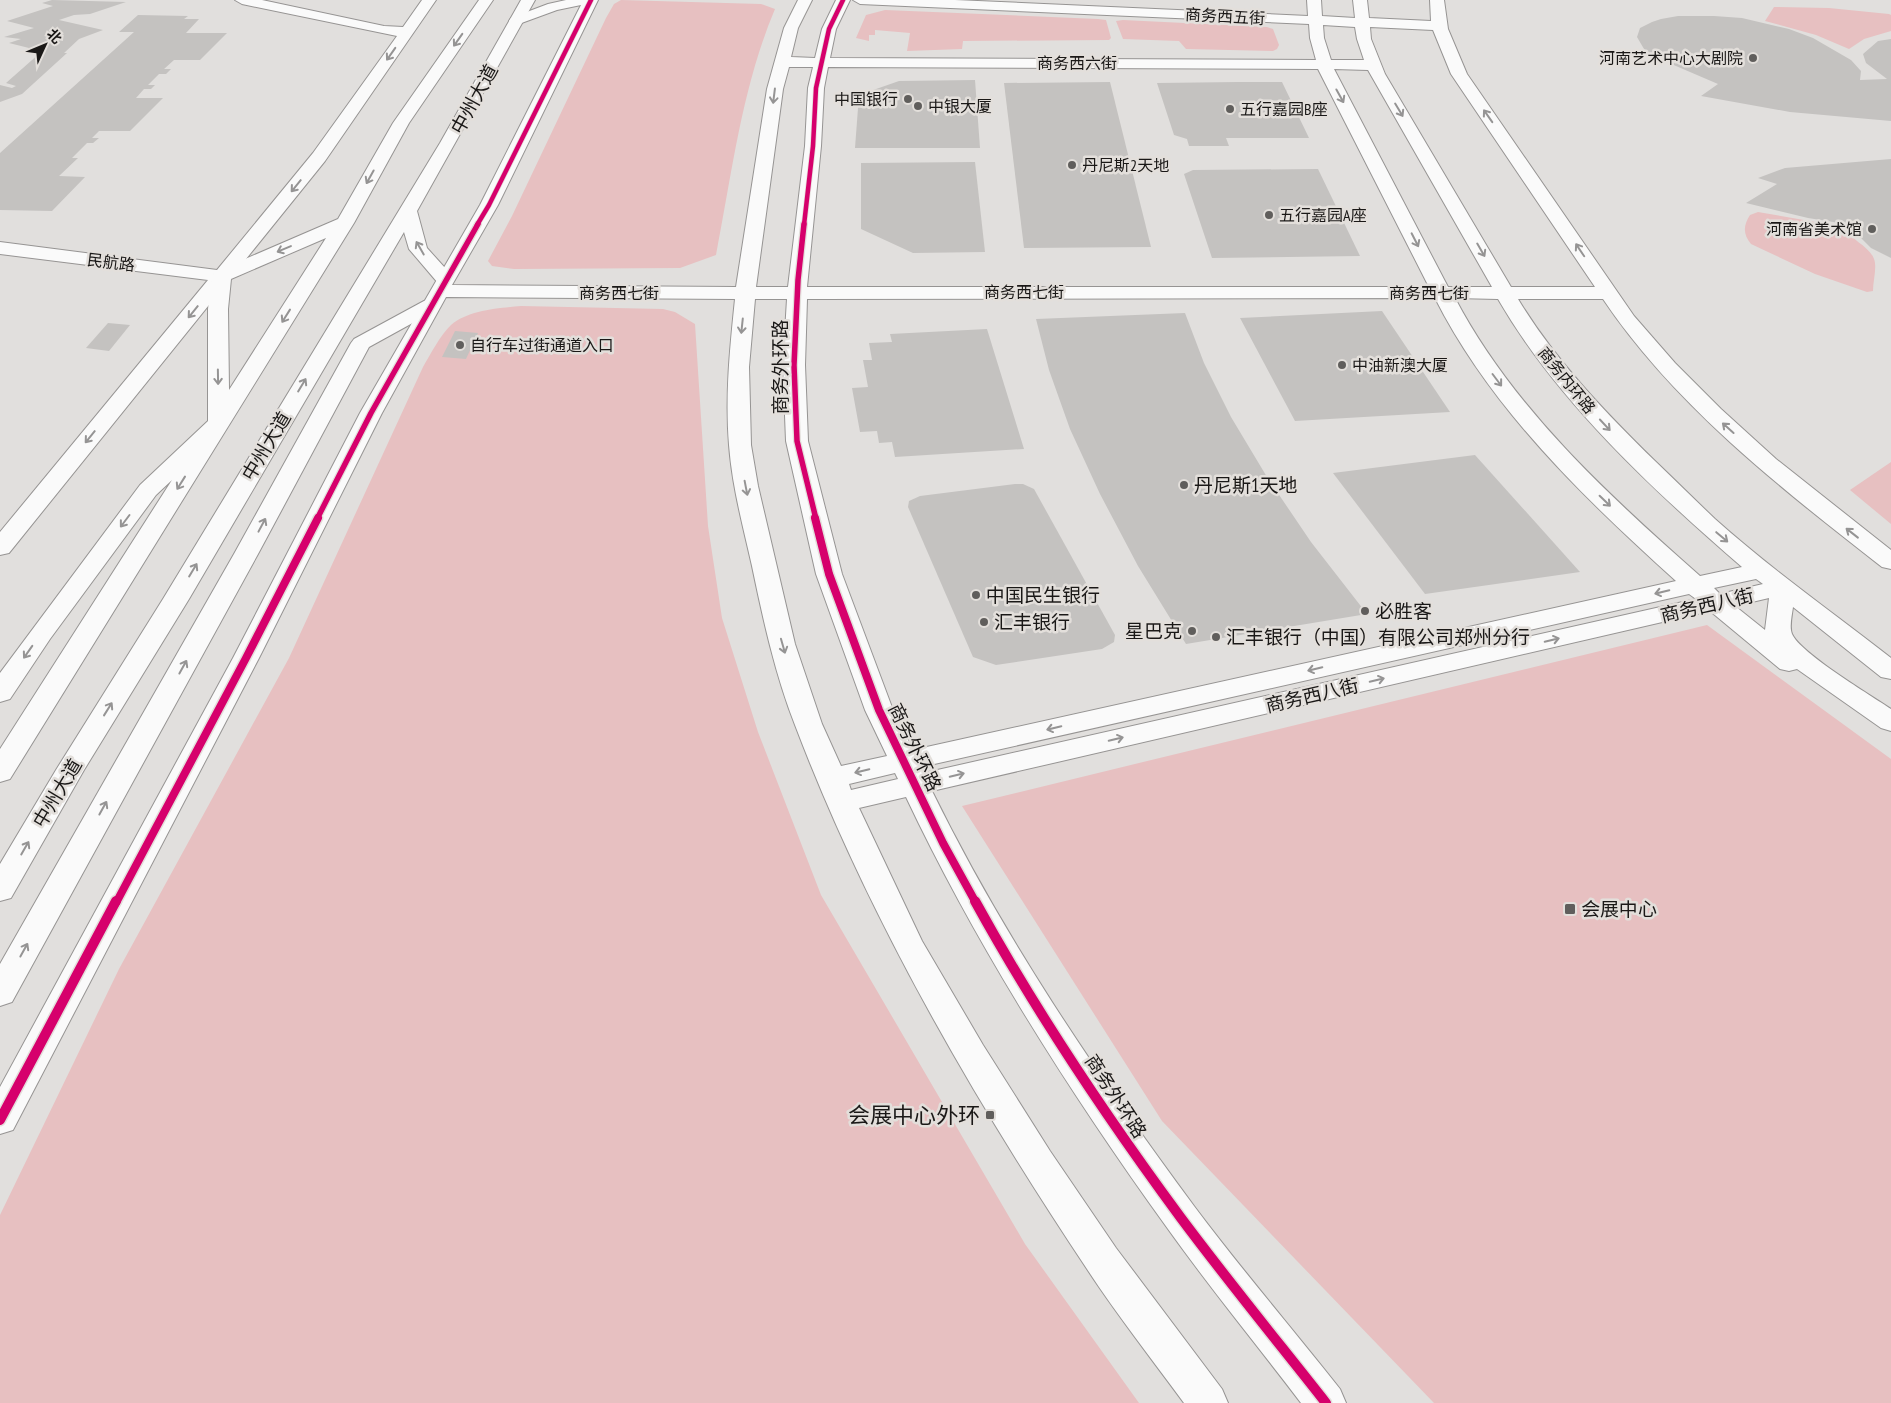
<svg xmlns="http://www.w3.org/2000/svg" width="1891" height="1403" viewBox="0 0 1891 1403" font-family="'PT Sans Narrow','Noto Sans SC',sans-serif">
<rect width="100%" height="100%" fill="#e1dfdd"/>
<g fill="#e7c0c1">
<path d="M 621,0 L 761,4 L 775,9 C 742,87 732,173 716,255 L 680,268 L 514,269 L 492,266 L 488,261 L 512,216 L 606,18 L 614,4 Z"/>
<polygon points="1774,7 1829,8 1889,14 1891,15 1891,31 1864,39 1849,49 1816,35 1765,21"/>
<polygon points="885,10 1098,19 1106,20 1111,38 1109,40 963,41 962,49 907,51 910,33 875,30 875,35 869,35 869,41 856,38 866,15"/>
<polygon points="1123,20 1267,27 1273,29 1279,45 1277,49 1273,51 1186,49 1179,41 1123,39 1116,21"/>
<path d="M 1758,212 L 1844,227 C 1852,242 1873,247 1875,263 C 1876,272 1873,282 1873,291 L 1867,292 L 1815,274 L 1751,244 C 1743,234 1743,226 1750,215 Z"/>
<path d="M 521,306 L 663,309 L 675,312 L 695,324 L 708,526 L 722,618 L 758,732 L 821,895 L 1025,1244 L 1139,1403 L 0,1403 L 0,1215 L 119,969 L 289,658 L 423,367 C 430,355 441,334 451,325 C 468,310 500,308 521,306 Z"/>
<polygon points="1891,462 1891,524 1850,490"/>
<polygon points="1707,625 1891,759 1891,1403 1434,1403 1162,1121 962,806"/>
</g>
<g fill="#c4c2c0">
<polygon points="52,0 126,2 90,14 74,15 59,20 103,30 79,39 64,53 67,53 22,94 0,102 0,85 12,88 16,86 6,83 40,53 24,53 29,48 9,43 21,39 4,37 34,28 7,21 53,6 42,3"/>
<polygon points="138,15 188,16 184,19 199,19 186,33 227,33 200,60 174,60 164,69 171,69 166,74 159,74 148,85 155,85 151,89 144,89 136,98 163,98 130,131 99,131 92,138 99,138 93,143 87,143 72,158 78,158 59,176 85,177 52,211 0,210 0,153 134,32 119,32"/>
<polygon points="1678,16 1714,16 1742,18 1789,29 1813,38 1851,60 1861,71 1860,80 1887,79 1866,63 1863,54 1878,41 1891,39 1891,121 1790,112 1701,96 1718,84 1655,57 1644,49 1637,37 1640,28 1652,22 1661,19"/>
<polygon points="975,80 980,148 855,148 859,95 899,81"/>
<polygon points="1110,82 1151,247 1024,248 1004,83"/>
<polygon points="1238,82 1282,82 1309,138 1226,138 1229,146 1189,146 1187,139 1174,135 1157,83"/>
<polygon points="1891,159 1891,258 1871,248 1855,232 1852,225 1808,218 1746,203 1777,184 1758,178 1785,168"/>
<polygon points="975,162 985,252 913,253 861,229 861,163"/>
<polygon points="1318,169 1360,256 1212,258 1184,174 1193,170"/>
<polygon points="1382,311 1450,412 1295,421 1240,318"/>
<polygon points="1185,313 1204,363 1231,417 1267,477 1311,542 1367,614 1186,644 1138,566 1100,494 1070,429 1049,370 1036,319"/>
<polygon points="108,323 130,325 109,351 86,348"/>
<polygon points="987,329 1024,449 895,457 892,442 879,443 877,431 860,432 852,388 868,387 863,360 872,360 869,343 892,342 890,334"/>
<polygon points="455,331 478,333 466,359 442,357"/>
<polygon points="1475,455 1580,572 1425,594 1333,473"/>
<polygon points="1015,484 1023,484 1034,489 1115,635 1114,642 1102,649 996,665 973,657 908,507 909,501 920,496"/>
</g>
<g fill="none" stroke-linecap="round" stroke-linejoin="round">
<g stroke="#969493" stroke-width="2">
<g id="minor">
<polygon points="235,0 262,0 384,26 403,27 422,0 436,0 325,161 9,553 0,555 0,532 208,280 0,254 0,242 217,270 313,153 397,36 242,4"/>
<path d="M 566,0 L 598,0 L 498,205 L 452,285 L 736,287 L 767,89 L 784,28 L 798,0 L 812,0 L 798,28 L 791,57 L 815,58 L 822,29 L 836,0 L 850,0 L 836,29 L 830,58 L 1316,60 L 1310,38 L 1309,24 L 860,4 L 853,0 L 955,0 L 1308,16 L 1307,0 L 1321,0 L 1322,16 L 1355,18 L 1353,0 L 1367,0 L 1369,18 L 1431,21 L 1430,0 L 1444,0 L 1448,29 L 1467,74 L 1634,316 L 1675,363 L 1721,409 L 1776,459 L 1891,550 L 1891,569 L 1882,567 C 1781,488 1675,406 1603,299 L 1518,299 C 1555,360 1604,411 1655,461 C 1675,480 1695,500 1715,519 C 1771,569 1832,612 1891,658 L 1891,679 L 1881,677 L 1793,607 C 1792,615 1789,627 1792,634 C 1800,653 1872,696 1891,709 L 1891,731 L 1881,728 L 1797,669 L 1789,671 L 1780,669 L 1710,611 L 932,791 C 1004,938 1097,1075 1194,1206 C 1241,1269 1292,1328 1340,1389 L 1346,1403 L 1301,1403 C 1257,1345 1210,1288 1168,1229 C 1070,1093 978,949 906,797 L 859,808 L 922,941 L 983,1045 L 1050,1151 L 1116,1248 L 1222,1389 L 1228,1403 L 1184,1403 C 1151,1358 1117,1315 1087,1269 C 973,1098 868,917 795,725 C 775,674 763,619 752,566 C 743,526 732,486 729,445 C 725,396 730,347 735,299 L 446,297 L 382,413 L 259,658 L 13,1130 L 0,1134 L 0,1087 L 233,658 L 360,413 L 480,205 L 581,5 L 557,10 L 516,25 L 511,24 L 509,21 L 511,18 L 548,4 ZM 1323,25 L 1355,27 L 1357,39 L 1364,60 L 1331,60 L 1324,38 ZM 1370,27 L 1433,30 L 1451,74 L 1595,287 L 1511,287 L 1385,74 L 1371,39 ZM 789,67 L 813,67 L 808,88 L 805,146 L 788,287 L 756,287 L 783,89 ZM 828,67 L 1318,69 L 1429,287 L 807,287 L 821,146 L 824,88 ZM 1334,69 L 1368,70 L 1492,287 L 1448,287 ZM 1435,298 C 1491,409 1585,499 1676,581 L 913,750 L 893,710 L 842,574 L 808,441 L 805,365 L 807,299 ZM 1455,298 L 1498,299 C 1557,401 1653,490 1742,567 L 1700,576 C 1608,495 1512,407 1455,298 ZM 755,299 L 787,299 L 783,365 L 786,441 L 816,574 L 865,710 L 887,756 L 841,766 L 822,724 L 795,644 L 758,486 L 751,445 L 749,367 ZM 1756,579 L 1763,584 L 1720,594 L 1714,588 ZM 1689,594 L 1696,599 L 924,773 L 921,767 ZM 1769,598 L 1765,630 L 1735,606 ZM 895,773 L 898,779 L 851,790 L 849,784 Z"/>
</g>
</g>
<g stroke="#969493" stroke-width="2">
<g id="highway">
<path d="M 479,0 L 493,0 L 409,123 L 354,223 L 10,779 L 0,782 L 0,749 L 172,480 L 156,495 L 50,639 L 10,699 L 0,702 L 0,673 L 140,485 L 208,421 L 208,309 L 212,276 L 215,272 L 338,219 L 393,123 ZM 326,238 L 229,390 L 228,309 L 231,279 Z"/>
<polygon points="521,0 535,0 417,211 427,248 455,279 452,283 445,285 438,283 409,249 404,232 189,599 84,770 11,898 0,901 0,864 56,770 163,599 440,143"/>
<polygon points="431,299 438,301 441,305 438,309 369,347 258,554 12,1002 0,1006 0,964 234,554 351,343 354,339 424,301"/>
</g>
</g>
<use href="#minor" fill="#fafafa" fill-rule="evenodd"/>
<use href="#highway" fill="#fafafa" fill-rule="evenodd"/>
<g stroke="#e3dfdb" stroke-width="6">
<g id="cycleway-far3">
<polyline points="477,225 489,205 591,0"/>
<polyline points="804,225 813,146 816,88 829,29 843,0"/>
</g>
</g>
<g stroke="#e3dfdb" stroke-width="8">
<g id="cycleway-far2">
<polyline points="804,224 798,280 794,365 797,441 816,519"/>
<polyline points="317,519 371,413 478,224"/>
</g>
</g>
<g stroke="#e3dfdb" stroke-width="11">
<g id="cycleway-far1">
<polyline points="815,518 829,574 879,710 943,843 976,903"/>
<polyline points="116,903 246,658 318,518"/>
</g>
</g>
<g stroke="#e3dfdb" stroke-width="13">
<g id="cycleway">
<path d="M 975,901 C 1035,1010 1108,1119 1181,1218 C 1228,1281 1278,1342 1326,1403"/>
<polyline points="0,1120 116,901"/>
</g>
</g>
<use href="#cycleway-far3" stroke="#d6006c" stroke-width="4.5"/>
<use href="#cycleway-far2" stroke="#d6006c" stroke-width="5.5"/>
<use href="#cycleway-far1" stroke="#d6006c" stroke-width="8"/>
<use href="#cycleway" stroke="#d6006c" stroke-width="10"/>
</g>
<defs><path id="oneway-shaft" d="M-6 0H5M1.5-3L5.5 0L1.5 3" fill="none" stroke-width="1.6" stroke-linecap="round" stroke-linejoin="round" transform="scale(1.25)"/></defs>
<g stroke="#959494">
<use href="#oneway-shaft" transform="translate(458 40) rotate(125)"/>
<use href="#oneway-shaft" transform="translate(391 54) rotate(125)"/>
<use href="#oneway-shaft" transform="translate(774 96) rotate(97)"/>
<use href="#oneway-shaft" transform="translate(1340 96) rotate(61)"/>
<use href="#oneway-shaft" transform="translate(1399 110) rotate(59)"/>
<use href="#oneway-shaft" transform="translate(1488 116) rotate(-125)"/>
<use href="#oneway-shaft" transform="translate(370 177) rotate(119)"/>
<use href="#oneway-shaft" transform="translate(296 186) rotate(129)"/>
<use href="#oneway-shaft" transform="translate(1415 240) rotate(63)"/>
<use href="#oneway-shaft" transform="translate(420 248) rotate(-120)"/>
<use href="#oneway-shaft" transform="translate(284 249) rotate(157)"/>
<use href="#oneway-shaft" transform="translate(1481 250) rotate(60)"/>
<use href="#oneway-shaft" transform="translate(1580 250) rotate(-124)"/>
<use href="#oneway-shaft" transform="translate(193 312) rotate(129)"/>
<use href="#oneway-shaft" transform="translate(286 316) rotate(122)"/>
<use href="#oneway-shaft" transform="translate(742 326) rotate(96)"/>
<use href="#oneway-shaft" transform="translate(218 377) rotate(89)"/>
<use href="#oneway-shaft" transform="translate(1497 380) rotate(53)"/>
<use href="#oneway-shaft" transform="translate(302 385) rotate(-59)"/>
<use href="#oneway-shaft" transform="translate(1605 425) rotate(47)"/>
<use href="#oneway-shaft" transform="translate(1728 428) rotate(-138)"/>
<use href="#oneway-shaft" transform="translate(90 437) rotate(129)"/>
<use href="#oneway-shaft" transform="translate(181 483) rotate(122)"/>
<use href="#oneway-shaft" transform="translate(746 488) rotate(79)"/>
<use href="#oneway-shaft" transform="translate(1605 501) rotate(44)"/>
<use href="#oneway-shaft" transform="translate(125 521) rotate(127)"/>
<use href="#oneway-shaft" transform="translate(262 525) rotate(-62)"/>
<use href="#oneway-shaft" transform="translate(1852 533) rotate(-142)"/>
<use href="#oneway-shaft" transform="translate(1722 537) rotate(40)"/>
<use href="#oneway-shaft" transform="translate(193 570) rotate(-59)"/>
<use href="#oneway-shaft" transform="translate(1662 592) rotate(167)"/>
<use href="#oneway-shaft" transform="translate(1552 640) rotate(-13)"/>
<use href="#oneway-shaft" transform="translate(783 646) rotate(74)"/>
<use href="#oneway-shaft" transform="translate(28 652) rotate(125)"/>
<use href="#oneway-shaft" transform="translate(183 667) rotate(-61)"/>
<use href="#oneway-shaft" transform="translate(1315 669) rotate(167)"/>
<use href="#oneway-shaft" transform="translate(1377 680) rotate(-13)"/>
<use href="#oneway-shaft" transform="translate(108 709) rotate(-58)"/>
<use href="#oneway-shaft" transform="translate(1054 728) rotate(167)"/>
<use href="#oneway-shaft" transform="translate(1116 739) rotate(-13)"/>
<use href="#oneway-shaft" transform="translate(862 771) rotate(167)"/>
<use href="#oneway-shaft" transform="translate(957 775) rotate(-13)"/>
<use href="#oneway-shaft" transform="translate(103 808) rotate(-61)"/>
<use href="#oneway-shaft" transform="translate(25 848) rotate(-60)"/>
<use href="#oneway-shaft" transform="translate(24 950) rotate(-61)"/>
</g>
<g fill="#605e5c" stroke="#e3dfdb" stroke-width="2">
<circle cx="1753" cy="58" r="5"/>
<circle cx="908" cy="99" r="5"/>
<circle cx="918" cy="106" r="5"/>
<circle cx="1230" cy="109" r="5"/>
<circle cx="1072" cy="165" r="5"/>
<circle cx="1269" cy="215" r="5"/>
<circle cx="1872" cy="229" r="5"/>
<circle cx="460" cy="345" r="5"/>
<circle cx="1342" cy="365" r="5"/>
<circle cx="1184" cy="485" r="5"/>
<circle cx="976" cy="595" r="5"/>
<circle cx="1365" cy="611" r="5"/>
<circle cx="984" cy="622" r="5"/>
<circle cx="1192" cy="631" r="5"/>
<circle cx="1216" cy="637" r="5"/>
<rect x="1564" y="903" width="12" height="12" rx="2.5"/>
<rect x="985" y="1110" width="10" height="10" rx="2.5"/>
</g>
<g text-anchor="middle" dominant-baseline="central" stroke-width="5" stroke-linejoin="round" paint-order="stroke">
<g font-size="16" fill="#1a1817" stroke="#e3dfdb">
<text transform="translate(1225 16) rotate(3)">商务西五街</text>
<text x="1077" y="63">商务西六街</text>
<text transform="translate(111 262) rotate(7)">民航路</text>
<text x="1024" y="292">商务西七街</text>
<text x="619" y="293">商务西七街</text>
<text x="1429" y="293">商务西七街</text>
<text transform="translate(1567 380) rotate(51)">商务内环路</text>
</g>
<g font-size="16" fill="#1a1817" stroke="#e3dfdb" text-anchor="start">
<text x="1743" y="58" text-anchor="end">河南艺术中心大剧院</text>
<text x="898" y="99" text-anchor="end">中国银行</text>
<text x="928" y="106">中银大厦</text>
<text x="1240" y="109">五行嘉园B座</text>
<text x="1082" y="165">丹尼斯2天地</text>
<text x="1279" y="215">五行嘉园A座</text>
<text x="1862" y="229" text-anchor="end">河南省美术馆</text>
<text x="470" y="345">自行车过街通道入口</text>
<text x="1352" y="365">中油新澳大厦</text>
</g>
<g font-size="19" fill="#1a1817" stroke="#e3dfdb">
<text transform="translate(474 99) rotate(-61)">中州大道</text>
<text transform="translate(780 367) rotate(-90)">商务外环路</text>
<text transform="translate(266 446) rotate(-59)">中州大道</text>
<text transform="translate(1707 605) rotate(-13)">商务西八街</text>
<text transform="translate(1312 695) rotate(-13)">商务西八街</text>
<text transform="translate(915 747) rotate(64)">商务外环路</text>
<text transform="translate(57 793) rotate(-59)">中州大道</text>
<text transform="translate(1116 1096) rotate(57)">商务外环路</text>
</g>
<g font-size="19" fill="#1a1817" stroke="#e3dfdb" text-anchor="start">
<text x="1194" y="485">丹尼斯1天地</text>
<text x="986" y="595">中国民生银行</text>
<text x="1375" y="611">必胜客</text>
<text x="994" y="622">汇丰银行</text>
<text x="1182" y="631" text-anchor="end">星巴克</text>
<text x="1226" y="637">汇丰银行（中国）有限公司郑州分行</text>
<text x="1581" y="909">会展中心</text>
</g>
<g font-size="22" fill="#1a1817" stroke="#e3dfdb" text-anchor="end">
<text x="980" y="1115">会展中心外环</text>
</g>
</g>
<g transform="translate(45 45) rotate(46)" stroke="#e3dfdb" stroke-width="4" paint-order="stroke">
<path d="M0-4L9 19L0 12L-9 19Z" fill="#1a1817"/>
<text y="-8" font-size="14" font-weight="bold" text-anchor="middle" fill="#1a1817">北</text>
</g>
</svg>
